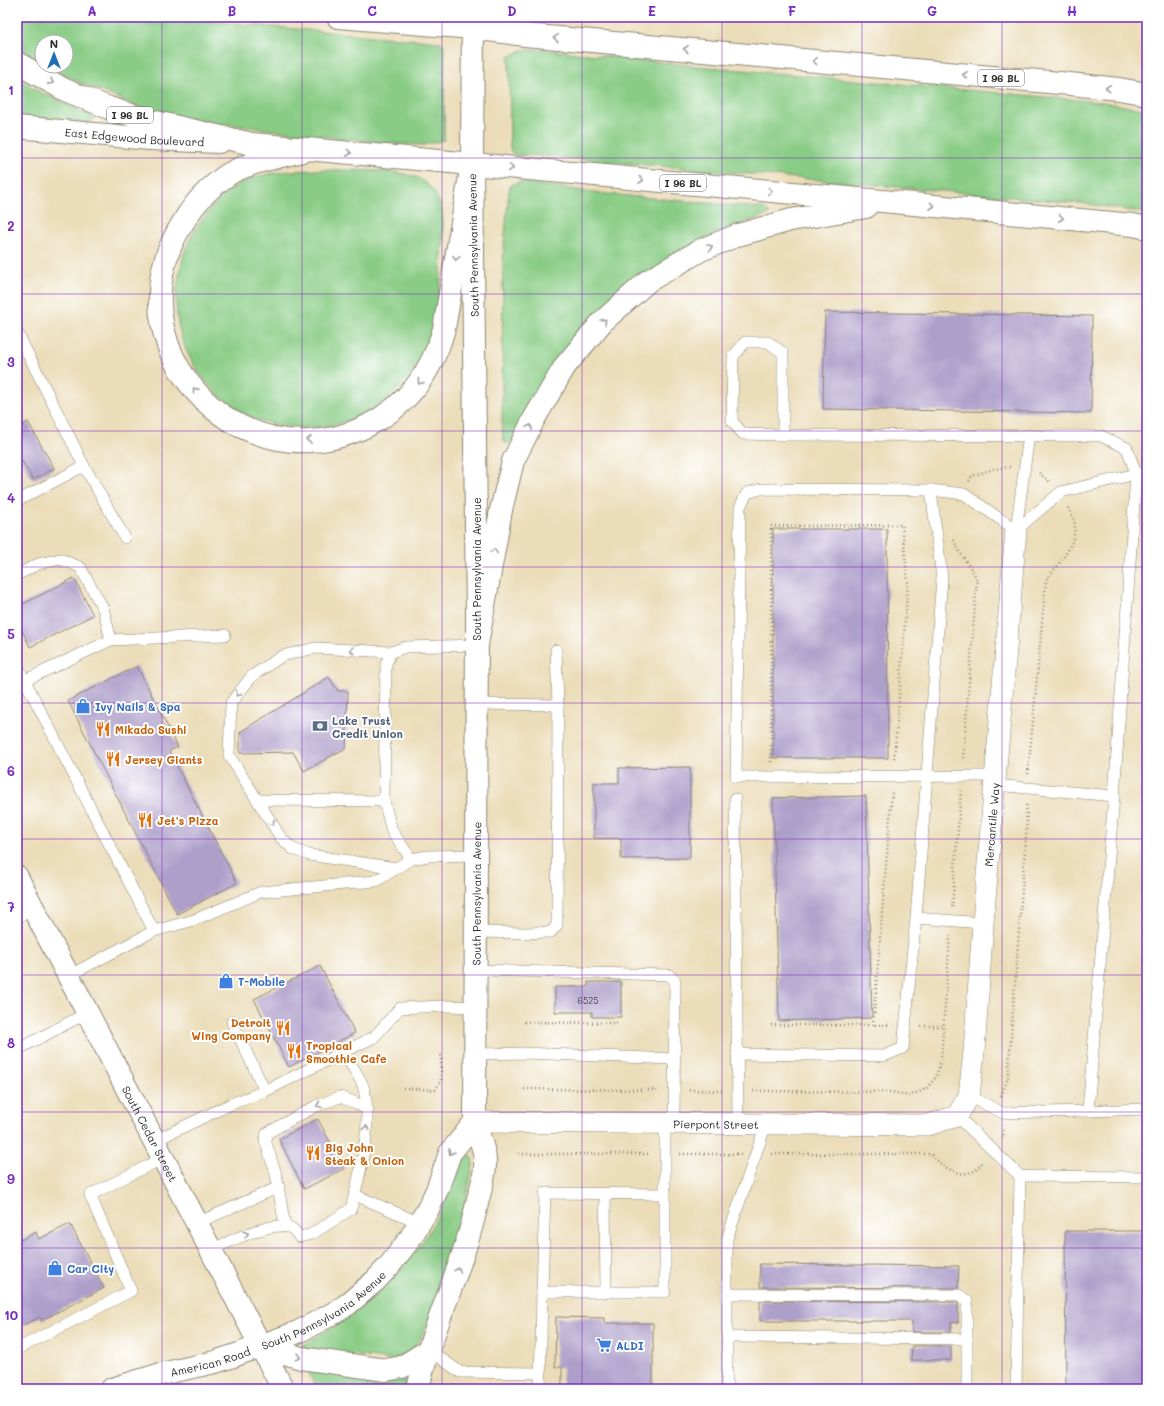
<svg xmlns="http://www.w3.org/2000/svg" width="1164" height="1406" viewBox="0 0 1164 1406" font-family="Mali,sans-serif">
<rect width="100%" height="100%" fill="#fff"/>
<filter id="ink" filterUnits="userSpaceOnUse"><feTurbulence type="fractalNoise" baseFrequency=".025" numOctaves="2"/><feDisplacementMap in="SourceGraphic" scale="8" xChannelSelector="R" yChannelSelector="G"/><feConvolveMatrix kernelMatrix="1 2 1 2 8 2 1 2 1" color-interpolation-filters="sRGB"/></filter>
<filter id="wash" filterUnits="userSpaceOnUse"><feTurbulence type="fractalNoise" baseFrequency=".012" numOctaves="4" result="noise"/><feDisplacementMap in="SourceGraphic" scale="16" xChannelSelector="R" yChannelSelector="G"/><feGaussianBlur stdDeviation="0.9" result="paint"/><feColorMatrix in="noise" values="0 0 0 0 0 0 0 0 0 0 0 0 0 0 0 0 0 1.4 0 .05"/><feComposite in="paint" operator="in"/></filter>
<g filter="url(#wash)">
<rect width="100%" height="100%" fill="#ebddb9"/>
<g fill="#89cc85" stroke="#5a7c58">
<polygon points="17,17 163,17 440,42 443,44 445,48 444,140 423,145 399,144 310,135 188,119 156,112 132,104 76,81 48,66 66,66 66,42 42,42 42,62 17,47"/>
<polygon points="540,49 696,66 1102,102 1147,110 1147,213 1079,203 547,156 517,155 513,154 510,149 509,57 522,50"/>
<polygon points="17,78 40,92 92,116 93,120 90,123 17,116"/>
<path d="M 317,170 C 343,171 404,167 423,181 C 448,199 444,230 442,256 C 440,283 439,312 430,337 C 410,394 355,433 294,427 C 279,426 257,421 244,414 C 211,395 184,360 178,323 C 175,305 176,288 180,271 C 184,251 189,237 201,221 C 212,207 223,193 238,185 C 263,171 290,171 317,170 Z"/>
<polygon points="519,182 607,194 762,208 765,209 769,212 769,214 716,233 669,256 511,442 506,444 503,439 502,421 503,256 509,190 510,186"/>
<path d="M 465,1154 L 468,1154 L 472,1157 L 473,1166 L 457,1239 L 423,1333 L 417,1344 L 410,1352 L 390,1360 L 302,1348 L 303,1345 C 309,1341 315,1338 321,1334 C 335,1326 349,1316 362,1307 C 400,1278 429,1238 448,1195 C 453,1183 456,1170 461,1157 Z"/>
<polygon points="310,1368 403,1380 406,1383 405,1389 317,1389 307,1370"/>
</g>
<g id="blocks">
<g fill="#ae9fca">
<polygon points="825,312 1092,316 1091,413 823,409"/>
<polygon points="28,422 54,468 33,480 22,461 17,464 17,428"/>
<polygon points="773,529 887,529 888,758 773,758"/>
<polygon points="74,578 93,615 30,647 17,620 17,607"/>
<polygon points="137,666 178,747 169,751 237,883 177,914 68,701"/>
<polygon points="329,677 338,691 348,691 346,748 304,771 293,752 240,753 240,732"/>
<polygon points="690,767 690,858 621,859 621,838 594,838 594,783 619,783 619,768"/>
<polygon points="866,796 872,1018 779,1021 773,798"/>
<polygon points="320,966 355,1033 289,1067 254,999"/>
<polygon points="588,982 621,982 621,1017 592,1017 592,1012 555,1012 555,987 588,987"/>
<polygon points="318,1119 344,1169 304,1189 279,1139"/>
<polygon points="70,1224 104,1288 42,1320 40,1317 17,1328 17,1242 36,1232 39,1239"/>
<polygon points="1065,1231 1147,1231 1147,1389 1066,1389"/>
<polygon points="760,1264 959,1266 958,1288 760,1287"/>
<polygon points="760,1301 957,1302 958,1303 958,1323 951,1322 951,1332 912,1332 912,1321 760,1321"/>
<polygon points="556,1317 604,1318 604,1323 653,1323 653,1389 562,1389 562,1367 555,1367"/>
<polygon points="912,1346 951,1346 951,1360 911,1360"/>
</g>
</g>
</g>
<g filter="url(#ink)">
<use href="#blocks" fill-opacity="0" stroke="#8b8472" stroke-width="1"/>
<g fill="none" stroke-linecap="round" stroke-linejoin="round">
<g stroke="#8b8472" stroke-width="12">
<g id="lane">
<polyline points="17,332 84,466"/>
<polyline points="783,435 783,353 768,342 745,342 733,357 732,421 743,434 783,435 1101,436 1127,448 1136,474 1114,796 1088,1111 1003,1113 969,1096"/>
<polyline points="17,501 84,466 125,538"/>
<polyline points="1016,530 1061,492 1136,474 1147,475"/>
<polyline points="1016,530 1029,435"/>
<polyline points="17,575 38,564 60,559 80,567 103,608 111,640"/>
<polyline points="391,652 386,664 384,801 392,831 411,859"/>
<polyline points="17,665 154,931"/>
<polyline points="17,684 111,640 225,635"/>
<polyline points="476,704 558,705"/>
<polyline points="995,776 736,777 740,507 747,493 761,489 931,490 964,494 1016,530"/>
<polyline points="995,785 1114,796"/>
<polyline points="735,799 738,1124"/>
<polyline points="257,800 384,801"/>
<polyline points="396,868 309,855 293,849 281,838 229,755 231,703 252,676 282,656 315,648 391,652 406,647 477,645"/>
<polyline points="17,918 34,909"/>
<polyline points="916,918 983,923"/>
<polyline points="476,932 525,933 551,932 557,925 558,705 556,650"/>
<polyline points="476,970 669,975 675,981 674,1123"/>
<polyline points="68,976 154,931 194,920 261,892 376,881 411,859 428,856 476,855"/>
<polyline points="232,1022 265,1091"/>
<polyline points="17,1050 87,1013"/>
<polyline points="475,1054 524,1053 674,1059"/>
<polyline points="737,1054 884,1056 903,1048 916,918 942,578 931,490"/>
<polyline points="1088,1111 1147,1109"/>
<polyline points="957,1116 1020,1176 1147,1177"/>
<polyline points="154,1141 231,1104 265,1091 374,1037 400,1008 444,1006 476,1007"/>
<polyline points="605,1194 606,1293"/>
<polyline points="355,1195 420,1223"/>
<polyline points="197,1223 279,1187"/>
<polyline points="285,1227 276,1174 265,1140 267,1133 316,1106 340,1097 356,1103 368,1110"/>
<path d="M 211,1250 C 228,1242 273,1219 291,1228 C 294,1229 297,1234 299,1237 L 312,1234 L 351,1209 C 360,1174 374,1121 363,1086 C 359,1075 349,1062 343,1052"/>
<polyline points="542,1292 545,1193 665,1194"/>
<polyline points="727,1294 959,1295 967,1301 967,1389"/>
<polyline points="727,1337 967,1339"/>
<polyline points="17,1349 131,1291 90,1195 163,1158"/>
<polyline points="429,1350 460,1372 540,1373"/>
<polyline points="540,1389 542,1292 665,1292 665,1123"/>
<polyline points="727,1389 727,1239 766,1124"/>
<polyline points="1016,1389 1020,1176"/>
</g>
</g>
<g stroke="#8b8472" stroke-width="22">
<g id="street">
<path id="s1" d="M 475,1122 L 928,1125 L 957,1116 L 969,1096 L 974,1052 L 983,923 L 1016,530"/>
</g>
</g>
<g stroke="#8b8472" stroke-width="24">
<g id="secondary">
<path id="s2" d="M 17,127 L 150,139 L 219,142"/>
<path id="s3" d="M 17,877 L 283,1389"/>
<polyline points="261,1346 301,1358 386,1370 402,1367 429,1350"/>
<path id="s4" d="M 112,1389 L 161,1374 L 215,1362 L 236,1355 L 298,1332 L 334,1313 L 348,1304 L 375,1281 L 389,1266 L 409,1240 L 428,1209 L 437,1190 L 450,1153 L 475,1122"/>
<path id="s5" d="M 418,1389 C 432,1324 465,1265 478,1199 C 481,1189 486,1170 485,1160 C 484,1147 478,1134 475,1122 L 477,618 L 472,164 L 473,17"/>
</g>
</g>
<g stroke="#8b8472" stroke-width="24">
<g id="primary">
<polyline points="338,17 473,28"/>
<path d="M 17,63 L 65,90 L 109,108 L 147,120 L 252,144 L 472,164 L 444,329 C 432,372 407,406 367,426 C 238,489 104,343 184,221 C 195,202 211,186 229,174 C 251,161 285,156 310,149"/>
</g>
</g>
<g stroke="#8b8472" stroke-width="24">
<g id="highway">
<polyline points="473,28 525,35 1060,83 1119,89 1147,94"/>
<polyline points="472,164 893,202 1133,225 1147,228"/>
<polyline points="477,645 501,510 513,461 534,419 565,366 602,322 648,281 701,250 738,235 791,220 866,207"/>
</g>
</g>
<g stroke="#8b8472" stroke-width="2.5" stroke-dasharray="1 3" stroke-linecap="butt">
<polyline points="1039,473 1051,483"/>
<polyline points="969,481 972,476 993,469 1010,467"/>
<path d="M 954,540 C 959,554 970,565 977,579 L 963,761"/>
<polyline points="771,762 771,526 902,525 908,583 894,761"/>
<path d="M 1028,774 L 1046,580 C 1059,563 1079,543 1074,520 C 1072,515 1069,510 1067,506"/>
<polyline points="952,907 961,790"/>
<polyline points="524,1022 619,1023"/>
<polyline points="771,1025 890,1025"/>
<polyline points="873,1025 892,792"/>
<polyline points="921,1026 943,1026"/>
<polyline points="403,1088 435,1090 441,1081 441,1053"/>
<polyline points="524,1089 660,1090"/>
<polyline points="689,1090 724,1091"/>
<polyline points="753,1091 892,1092 909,1096 926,1089 936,1077 941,1060 950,936"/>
<polyline points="1001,1096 1008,1078 1027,822 1026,803"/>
<polyline points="1003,1139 1004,1128"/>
<polyline points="519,1154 651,1154"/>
<polyline points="680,1154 741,1154"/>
<polyline points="772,1154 931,1154 945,1168 963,1174 975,1171 983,1162"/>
</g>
<use href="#lane" stroke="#fff" stroke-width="11"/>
<use href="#street" stroke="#fff" stroke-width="21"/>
<use href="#secondary" stroke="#fff" stroke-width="22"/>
<use href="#primary" stroke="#fff" stroke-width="22"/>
<use href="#highway" stroke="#fff" stroke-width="22"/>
</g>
<defs><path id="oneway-chevron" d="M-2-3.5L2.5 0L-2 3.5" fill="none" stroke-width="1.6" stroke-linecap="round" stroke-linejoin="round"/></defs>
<g stroke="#a0a0a0">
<use href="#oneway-chevron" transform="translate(556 38) rotate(-175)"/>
<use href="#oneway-chevron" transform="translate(686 49) rotate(-175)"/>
<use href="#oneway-chevron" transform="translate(815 61) rotate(-175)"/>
<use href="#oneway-chevron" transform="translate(965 75) rotate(-175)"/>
<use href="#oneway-chevron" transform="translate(51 82) rotate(29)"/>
<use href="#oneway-chevron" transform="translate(1108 88) rotate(-174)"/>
<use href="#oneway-chevron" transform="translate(349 153) rotate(6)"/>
<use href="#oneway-chevron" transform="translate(511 168) rotate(5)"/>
<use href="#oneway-chevron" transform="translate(641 180) rotate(5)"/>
<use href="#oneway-chevron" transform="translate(770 191) rotate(5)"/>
<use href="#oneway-chevron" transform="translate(932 206) rotate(6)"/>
<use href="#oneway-chevron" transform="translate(1061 218) rotate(6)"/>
<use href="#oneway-chevron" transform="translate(710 247) rotate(-22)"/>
<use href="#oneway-chevron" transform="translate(456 258) rotate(100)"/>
<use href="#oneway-chevron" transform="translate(604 321) rotate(-45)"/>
<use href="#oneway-chevron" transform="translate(420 382) rotate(126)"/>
<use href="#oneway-chevron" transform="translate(195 390) rotate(-129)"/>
<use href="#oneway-chevron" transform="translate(530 427) rotate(-64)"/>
<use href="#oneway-chevron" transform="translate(309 440) rotate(177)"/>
<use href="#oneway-chevron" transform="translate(494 551) rotate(-80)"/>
<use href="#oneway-chevron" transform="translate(352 650) rotate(-177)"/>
<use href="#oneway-chevron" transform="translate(238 694) rotate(127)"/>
<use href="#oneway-chevron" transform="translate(272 823) rotate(58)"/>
<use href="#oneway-chevron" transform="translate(319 1105) rotate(158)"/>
<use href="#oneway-chevron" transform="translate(366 1128) rotate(-84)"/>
<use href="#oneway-chevron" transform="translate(451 1152) rotate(120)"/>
<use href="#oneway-chevron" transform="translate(246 1234) rotate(-16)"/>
<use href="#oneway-chevron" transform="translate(458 1270) rotate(-71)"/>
<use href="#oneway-chevron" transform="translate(298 1357) rotate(15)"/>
</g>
</g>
<path fill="none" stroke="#7b2cbf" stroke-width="1" stroke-opacity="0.55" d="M 162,17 L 162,1389M 302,17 L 302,1389M 442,17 L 442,1389M 582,17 L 582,1389M 722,17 L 722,1389M 862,17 L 862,1389M 1002,17 L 1002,1389M 17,158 L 1147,158M 17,294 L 1147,294M 17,431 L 1147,431M 17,567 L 1147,567M 17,703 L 1147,703M 17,839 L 1147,839M 17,975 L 1147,975M 17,1112 L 1147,1112M 17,1248 L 1147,1248"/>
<defs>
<g id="shop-bare" transform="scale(1.2)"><path d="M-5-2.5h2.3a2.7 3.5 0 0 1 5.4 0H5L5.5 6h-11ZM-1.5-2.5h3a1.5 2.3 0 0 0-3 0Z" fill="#3f7fe0" stroke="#fff" stroke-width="2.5" paint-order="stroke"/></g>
<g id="bank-bare" transform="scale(1.2)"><path d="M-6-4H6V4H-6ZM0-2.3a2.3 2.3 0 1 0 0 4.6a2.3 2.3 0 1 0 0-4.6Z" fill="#5c6f8a" stroke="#fff" stroke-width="2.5" paint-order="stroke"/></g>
<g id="restaurant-bare" transform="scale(1.2)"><path d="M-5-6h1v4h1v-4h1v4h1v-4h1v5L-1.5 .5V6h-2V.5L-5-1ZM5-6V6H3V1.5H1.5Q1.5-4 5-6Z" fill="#e8710a" stroke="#fff" stroke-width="2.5" paint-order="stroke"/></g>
<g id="supermarket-bare" transform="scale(1.2)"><path d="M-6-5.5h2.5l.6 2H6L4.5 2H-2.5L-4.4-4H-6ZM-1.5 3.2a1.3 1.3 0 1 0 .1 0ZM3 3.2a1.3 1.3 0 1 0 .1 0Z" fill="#3f7fe0" stroke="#fff" stroke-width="2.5" paint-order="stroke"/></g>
</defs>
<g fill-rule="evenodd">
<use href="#shop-bare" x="83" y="706"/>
<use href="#bank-bare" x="320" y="726"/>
<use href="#restaurant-bare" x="103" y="729"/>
<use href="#restaurant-bare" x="113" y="759"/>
<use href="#restaurant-bare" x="145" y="820"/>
<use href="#shop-bare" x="226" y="981"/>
<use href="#restaurant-bare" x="283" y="1028"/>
<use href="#restaurant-bare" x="294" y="1051"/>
<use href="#restaurant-bare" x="313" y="1153"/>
<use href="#shop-bare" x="55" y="1268"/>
<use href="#supermarket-bare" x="604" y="1345"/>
</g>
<g text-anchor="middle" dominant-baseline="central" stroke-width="4" stroke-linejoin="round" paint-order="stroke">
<g font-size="9" fill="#4c4853">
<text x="588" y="1000">6525</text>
</g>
<g fill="#fff" stroke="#6b6b6b" stroke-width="1">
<rect x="978" y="70" width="46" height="16" rx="3"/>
<rect x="107" y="107" width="46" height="16" rx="3"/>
<rect x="660" y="175" width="46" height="16" rx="3"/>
</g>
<g font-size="10" font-weight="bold" fill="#2b2b2b">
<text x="1001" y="78">I 96 BL</text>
<text x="130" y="115">I 96 BL</text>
<text x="683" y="183">I 96 BL</text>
</g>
<g font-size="11" fill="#2b2b2b" stroke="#fff">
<text stroke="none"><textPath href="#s2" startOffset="118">East Edgewood Boulevard</textPath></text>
<text transform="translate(473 245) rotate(-91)">South Pennsylvania Avenue</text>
<text transform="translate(476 569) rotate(-90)">South Pennsylvania Avenue</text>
<text stroke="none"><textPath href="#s1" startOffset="779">Mercantile Way</textPath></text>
<text stroke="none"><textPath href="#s5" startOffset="507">South Pennsylvania Avenue</textPath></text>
<text stroke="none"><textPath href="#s1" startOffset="241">Pierpont Street</textPath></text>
<text stroke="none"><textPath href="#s3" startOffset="289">South Cedar Street</textPath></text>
<text stroke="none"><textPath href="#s4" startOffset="228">South Pennsylvania Avenue</textPath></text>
<text stroke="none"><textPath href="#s4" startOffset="102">American Road</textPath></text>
</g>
<g font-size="11" font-weight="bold" fill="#366cbe" stroke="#fff" text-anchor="start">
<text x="95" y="706">Ivy Nails &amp; Spa</text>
<text x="238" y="981">T-Mobile</text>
<text x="67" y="1268">Car City</text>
<text x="616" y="1345">ALDI</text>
</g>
<g font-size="11" font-weight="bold" fill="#4e5e75" stroke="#fff" text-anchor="start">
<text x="332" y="720">Lake Trust<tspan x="332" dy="13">Credit Union</tspan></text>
</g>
<g font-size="11" font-weight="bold" fill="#c56008" stroke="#fff" text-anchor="start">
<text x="115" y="729">Mikado Sushi</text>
<text x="125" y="759">Jersey Giants</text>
<text x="157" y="820">Jet's Pizza</text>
<text x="271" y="1022" text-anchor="end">Detroit<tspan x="271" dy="13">Wing Company</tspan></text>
<text x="306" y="1045">Tropical<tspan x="306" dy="13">Smoothie Cafe</tspan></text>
<text x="325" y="1147">Big John<tspan x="325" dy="13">Steak &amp; Onion</tspan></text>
</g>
</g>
<rect width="1164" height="1406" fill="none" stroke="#fff" stroke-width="44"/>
<g transform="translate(54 54)"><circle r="19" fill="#ffffff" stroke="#aaaaaa"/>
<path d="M0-3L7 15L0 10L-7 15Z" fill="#1f6fb2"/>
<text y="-6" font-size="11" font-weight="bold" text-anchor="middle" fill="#2b2b2b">N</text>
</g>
<rect x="22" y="22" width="1120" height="1362" fill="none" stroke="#7b2cbf" stroke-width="1.5"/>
<g font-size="13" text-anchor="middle" font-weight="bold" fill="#7b2cbf">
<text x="92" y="16">A</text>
<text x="232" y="16">B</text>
<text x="372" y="16">C</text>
<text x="512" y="16">D</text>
<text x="652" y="16">E</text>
<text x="792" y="16">F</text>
<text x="932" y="16">G</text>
<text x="1072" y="16">H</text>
<text x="11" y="95">1</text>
<text x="11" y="231">2</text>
<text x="11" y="367">3</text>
<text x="11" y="503">4</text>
<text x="11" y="639">5</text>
<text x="11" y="776">6</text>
<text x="11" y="912">7</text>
<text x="11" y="1048">8</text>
<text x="11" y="1184">9</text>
<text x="11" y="1320">10</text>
</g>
</svg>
